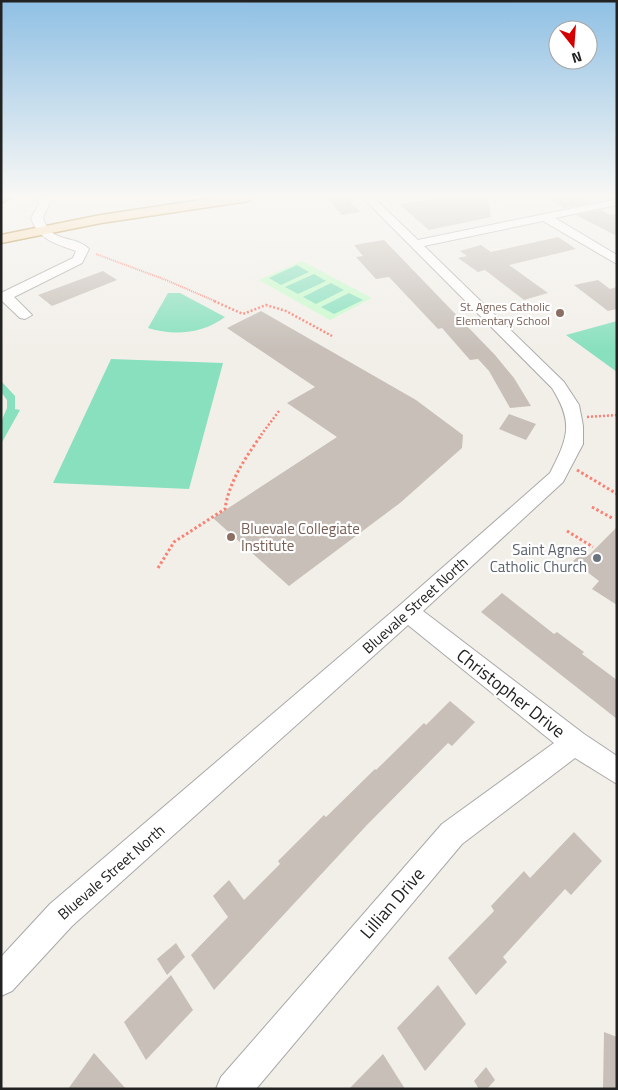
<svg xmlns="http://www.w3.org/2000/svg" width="618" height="1090" viewBox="0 0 618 1090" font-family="'Titillium Web',sans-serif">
<rect width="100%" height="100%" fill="#f2efe9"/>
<polygon fill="#c8facc" points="302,261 372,298 330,320 259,280"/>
<g fill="#88e0be">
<polygon points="297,265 309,272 281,285 269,278"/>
<polygon points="314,274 326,281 298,294 285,287"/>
<polygon points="331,283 344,290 316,304 303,297"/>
<path d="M 168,293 L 180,293 L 225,317 C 202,334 174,336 148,328 Z"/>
<polygon points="349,293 363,300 334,314 321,307"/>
<polygon points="617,321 617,372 566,335"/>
<polygon points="111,359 223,363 189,489 53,483"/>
<polygon points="1,381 15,396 15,409 20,410 1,444 1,422 7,408 7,400 1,392"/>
</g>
<g fill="#c7bfb8">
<polygon points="346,197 360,212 342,215 328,199"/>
<polygon points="445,197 488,197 491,217 429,230 399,204"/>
<polygon points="546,197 580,197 590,203 564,208"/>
<polygon points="602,210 610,215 617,213 617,236 576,215"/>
<polygon points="558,237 576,249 509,265 548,293 524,300 485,270 478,272 458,258 467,256 460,251 481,245 491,252"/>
<polygon points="384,240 495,355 514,378 531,406 510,408 489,371 478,359 470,360 442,328 438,329 389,277 376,279 356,257 363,256 354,245"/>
<polygon points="103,271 117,280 52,306 38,295"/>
<polygon points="598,280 610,289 617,287 617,309 608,311 574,285"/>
<polygon points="261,311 416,400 463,435 462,448 400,503 289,586 213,518 337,437 287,403 315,387 227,328"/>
<polygon points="509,414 536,424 526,440 499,429"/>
<polygon points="617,527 617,605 592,589 599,581 573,561 584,551 589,555"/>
<polygon points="502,593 554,634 557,632 584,652 582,654 617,680 617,719 481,612"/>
<polygon points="450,701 475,722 452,746 448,743 366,826 214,990 191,955 228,917 213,896 229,880 244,900 280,864 278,861 324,815 326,817 375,769 376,770 424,723 426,725"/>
<polygon points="574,832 602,861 571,895 565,889 503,957 507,962 476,995 448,958 494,911 491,906 524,871 530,878"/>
<polygon points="176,943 185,957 167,975 157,959"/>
<polygon points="171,975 193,1010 146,1060 124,1022"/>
<polygon points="438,985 466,1024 425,1071 397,1028"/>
<polygon points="604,1032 617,1037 617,1089 603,1089"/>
<polygon points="94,1053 126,1089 68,1089"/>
<polygon points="383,1054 405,1089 349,1089"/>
<polygon points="486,1067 495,1080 487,1089 479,1089 474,1081"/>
</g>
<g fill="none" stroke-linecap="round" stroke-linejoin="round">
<g stroke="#a9a9a9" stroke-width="2">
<g id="minor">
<path d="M 39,197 L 49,197 L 49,204 L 43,218 C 51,245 75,234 89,249 L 82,263 L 14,297 L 32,315 L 25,319 L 20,318 L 1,300 L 1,293 L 73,258 L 76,251 C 57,244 38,240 31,218 L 39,204 Z"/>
<path d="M 362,197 L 373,197 L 418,240 L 617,199 L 617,205 L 555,218 L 617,255 L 617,264 L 543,221 L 424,246 L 564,382 L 579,405 L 583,426 L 583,444 L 563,482 L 423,611 L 584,734 L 617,756 L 617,784 L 575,758 L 462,844 L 256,1089 L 216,1089 L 221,1077 L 442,824 L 554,743 L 408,625 L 72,926 L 12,991 L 1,996 L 1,957 L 50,904 L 400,605 L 550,473 C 568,438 574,423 552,388 Z"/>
</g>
</g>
<g stroke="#a06b00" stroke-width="3">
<g id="major">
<polygon points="1,197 12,197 1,203"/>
<polygon points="220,197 255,197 249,201 101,223 1,243 1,235 101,215"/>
</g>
</g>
<polyline stroke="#fa8072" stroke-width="2" stroke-dasharray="1 1" stroke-linecap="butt" points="96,254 166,280 217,302"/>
<g stroke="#fa8072" stroke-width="2.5" stroke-dasharray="2 2" stroke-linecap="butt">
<polyline points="214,301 243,314 266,305 286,311 332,336"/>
<polyline points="587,417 617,415"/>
<polyline points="261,435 279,411"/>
</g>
<g stroke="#fa8072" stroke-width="3" stroke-dasharray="2.5 2.5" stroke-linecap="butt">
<polyline points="577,470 617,494"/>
<polyline points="592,507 612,518"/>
<polyline points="567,531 593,547"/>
<path d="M 158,568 L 174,542 L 225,509 C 229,481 246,457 262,434"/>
</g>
<use href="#minor" fill="#fff" fill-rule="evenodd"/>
<use href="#major" fill="#fcd6a4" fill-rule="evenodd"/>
</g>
<linearGradient id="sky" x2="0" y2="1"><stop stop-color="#8fc0e4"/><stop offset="0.56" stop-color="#f9f8f5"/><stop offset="1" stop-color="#f9f8f5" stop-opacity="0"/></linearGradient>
<rect width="618" height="350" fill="url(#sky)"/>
<g fill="#8d6e63" stroke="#fff" stroke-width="2">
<circle cx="560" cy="313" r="5"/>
<circle cx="231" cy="537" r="5"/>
</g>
<circle fill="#6b7280" stroke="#fff" stroke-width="2" cx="597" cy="558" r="5"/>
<g text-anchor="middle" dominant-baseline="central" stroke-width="4.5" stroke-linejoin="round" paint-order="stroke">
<g font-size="12" fill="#785e54" stroke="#fff" text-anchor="end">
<text x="550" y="306">St. Agnes Catholic<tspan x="550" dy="14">Elementary School</tspan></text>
</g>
<g font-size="15" fill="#785e54" stroke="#fff" text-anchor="start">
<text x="241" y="528">Bluevale Collegiate<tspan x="241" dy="17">Institute</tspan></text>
</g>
<g font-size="15" fill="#5b616d" stroke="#fff" text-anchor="end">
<text x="587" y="549">Saint Agnes<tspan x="587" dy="17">Catholic Church</tspan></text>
</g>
<g font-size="15" fill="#222" stroke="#fff">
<text transform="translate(415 605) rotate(-42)">Bluevale Street North</text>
<text transform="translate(111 872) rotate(-41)">Bluevale Street North</text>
</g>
<g font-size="18" fill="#222" stroke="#fff">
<text transform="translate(511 693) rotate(38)">Christopher Drive</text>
<text transform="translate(392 903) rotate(-49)">Lillian Drive</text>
</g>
</g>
<rect width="618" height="1090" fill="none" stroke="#222222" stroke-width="5"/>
<g transform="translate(573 45) rotate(163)"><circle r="24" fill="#ffffff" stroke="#a7a7a7"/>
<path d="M0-4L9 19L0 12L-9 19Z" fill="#d40000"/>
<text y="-8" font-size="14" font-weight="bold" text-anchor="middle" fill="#222222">N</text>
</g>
</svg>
